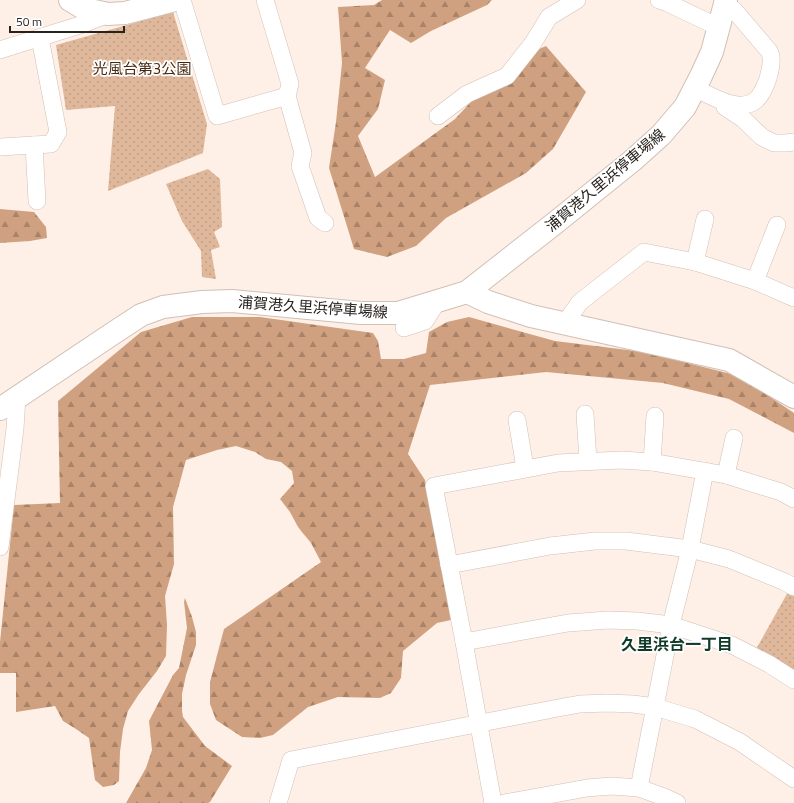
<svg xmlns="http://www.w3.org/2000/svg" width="794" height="803" viewBox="0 0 794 803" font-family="'Titillium Web','Noto Sans JP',sans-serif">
<defs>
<pattern id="grass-dots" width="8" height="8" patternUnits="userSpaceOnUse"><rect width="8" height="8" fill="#dfb79b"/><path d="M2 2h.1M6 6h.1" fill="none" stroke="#bf9d85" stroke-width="1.8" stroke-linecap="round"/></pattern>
<pattern id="forest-firs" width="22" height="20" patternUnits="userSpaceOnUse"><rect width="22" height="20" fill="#d0a180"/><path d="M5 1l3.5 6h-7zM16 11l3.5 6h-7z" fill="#a98368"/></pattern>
</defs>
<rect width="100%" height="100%" fill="#fef0e7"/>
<g fill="url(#grass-dots)">
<polygon points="173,12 207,124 203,153 108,191 115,106 66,110 56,45"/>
<polygon points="208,169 220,179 222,227 214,232 220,247 211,250 216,279 202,277 201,251 182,221 166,184"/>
<polygon points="788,592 794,596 794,674 755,651"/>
</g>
<g fill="url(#forest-firs)">
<polygon points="382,0 492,0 487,5 431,31 411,43 390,30 365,68 385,80 378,109 358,136 375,177 455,119 508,62 546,46 586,92 553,149 526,173 446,218 416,246 387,257 354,249 329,168 336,122 342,63 338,7 374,5"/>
<polygon points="0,209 34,212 46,227 47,238 30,241 0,243"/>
<polygon points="192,317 260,317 373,333 378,341 381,359 404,359 426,353 429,332 447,322 469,317 555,341 644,352 739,376 794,413 794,433 729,399 663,383 546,372 430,385 408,454 425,480 451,620 437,623 403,651 401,678 391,693 380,698 338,697 308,707 273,735 260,738 242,737 216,720 210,704 210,682 224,629 321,562 311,543 298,527 290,512 280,499 294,483 292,471 281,462 266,459 255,452 236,446 217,450 186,460 173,507 174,564 165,596 167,625 166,656 157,671 139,694 128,711 123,729 120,752 119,781 114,785 103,787 95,780 89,738 76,729 63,721 55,706 16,712 16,673 0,673 0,642 14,505 60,503 58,401 141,332"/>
<polygon points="185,598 192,617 196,632 196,645 186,675 182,694 182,711 183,717 205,746 232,766 210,802 208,803 126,803 146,768 152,750 149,721 173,675 179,668 187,628 184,602"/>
</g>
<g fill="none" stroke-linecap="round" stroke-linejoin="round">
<g stroke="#d0c0b5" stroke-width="18">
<g id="minor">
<polyline points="182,0 217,116 287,96"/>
<polyline points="265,0 290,84 287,96 303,153 300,166 318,218 325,223"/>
<polyline points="659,0 666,2 718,27"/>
<polyline points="0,50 80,25 108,14"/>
<path d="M 695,88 C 711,96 740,114 756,100 C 761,96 763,90 766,84 C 769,77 772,64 771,57 C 771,55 770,53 769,51 L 734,10 L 724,6"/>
<polyline points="725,104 725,107 743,119 762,137 774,143 786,143 794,142"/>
<polyline points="438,116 467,94 507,76 533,43 549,17 577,0"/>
<polyline points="34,145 37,201"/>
<polyline points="0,147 51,144 58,132 40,38"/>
<polyline points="695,262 705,219"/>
<polyline points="755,281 777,225"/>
<polyline points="565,323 580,302 644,252 695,262 755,281 794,298"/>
<polyline points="404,328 425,321 437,302"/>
<polyline points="585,414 588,461"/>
<polyline points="517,420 525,468"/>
<polyline points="652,462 655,416"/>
<polyline points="726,475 734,438"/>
<polyline points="0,547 15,429 17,397"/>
<polyline points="449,565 550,546 595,541 626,541 690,549 729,559 785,582 794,587"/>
<polyline points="464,642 568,623 608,620 637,621 671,625 732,645 769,664 794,680"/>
<polyline points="639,788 671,625 690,549 705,471"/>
<polyline points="278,803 291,760 558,708 580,704 607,703 633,704 655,707 695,719 740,742 794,779"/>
<polyline points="493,803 464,642 434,486 558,463 622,460 652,462 726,475 781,492 794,499"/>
<polyline points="504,803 587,788 611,786 639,788 664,797 677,803"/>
</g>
</g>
<g stroke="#d0c0b5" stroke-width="24">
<g id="tertiary">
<polyline points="70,0 85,9 108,14 125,13 175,0"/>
<polyline points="467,292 488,302 531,316 729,360 794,397"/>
</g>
</g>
<g stroke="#d0c0b5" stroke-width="24">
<polyline id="secondary" points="0,409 112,334 141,315 163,307 202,302 232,301 361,313 398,313 467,292 555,223 632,161 661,135 685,107 701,76 712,52 726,0"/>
</g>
<use href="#minor" stroke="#fff" stroke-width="17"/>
<use href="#tertiary" stroke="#fff" stroke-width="22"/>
<use href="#secondary" stroke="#fff" stroke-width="22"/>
</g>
<g text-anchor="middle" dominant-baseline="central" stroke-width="3.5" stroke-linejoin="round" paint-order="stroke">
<g font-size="15" fill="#48280e" stroke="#fff">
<text x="142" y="68">光風台第3公園</text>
</g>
<g font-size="15" fill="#28221d" stroke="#fff">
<text transform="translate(605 180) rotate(-40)">浦賀港久里浜停車場線</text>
<text transform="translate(313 307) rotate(4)">浦賀港久里浜停車場線</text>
</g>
<g font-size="16" font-weight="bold" fill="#0e3a27" stroke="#fff">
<text x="677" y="644">久里浜台一丁目</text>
</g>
</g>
<path d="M10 26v6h114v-6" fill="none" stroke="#28221d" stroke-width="2"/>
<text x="16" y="26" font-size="12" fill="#28221d" stroke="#ffffff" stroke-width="3" paint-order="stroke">50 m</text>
</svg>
